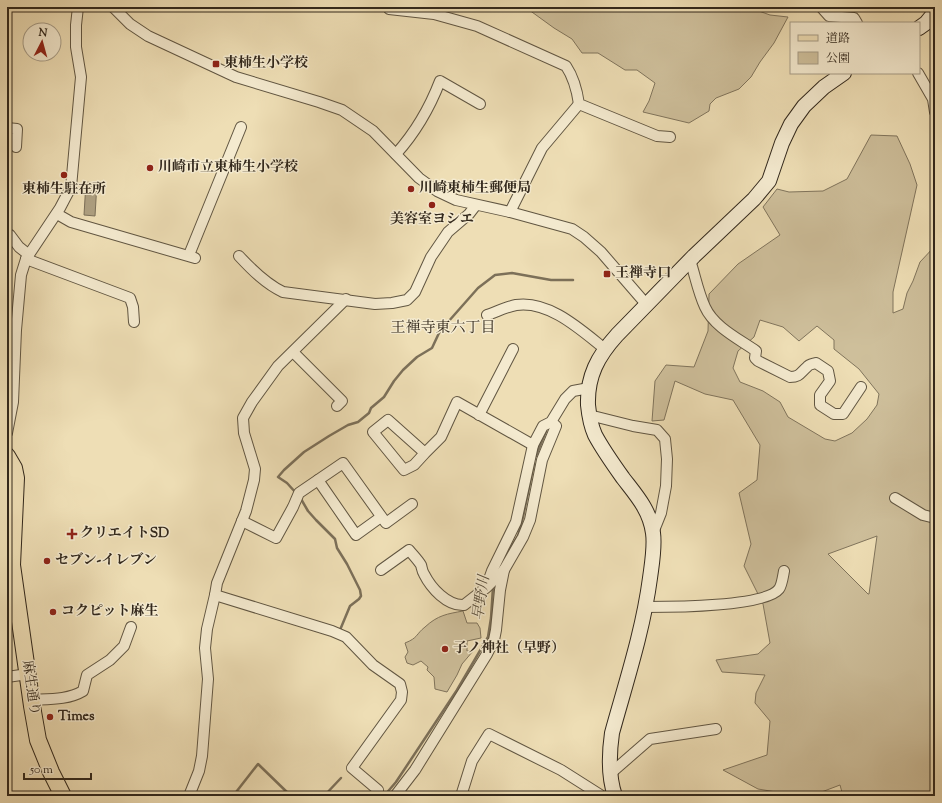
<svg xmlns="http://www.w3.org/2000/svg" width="942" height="803" viewBox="0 0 942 803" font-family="'Sorts Mill Goudy','Noto Serif JP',serif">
<rect width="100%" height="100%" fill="#eedeb5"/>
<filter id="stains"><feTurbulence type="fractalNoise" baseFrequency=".005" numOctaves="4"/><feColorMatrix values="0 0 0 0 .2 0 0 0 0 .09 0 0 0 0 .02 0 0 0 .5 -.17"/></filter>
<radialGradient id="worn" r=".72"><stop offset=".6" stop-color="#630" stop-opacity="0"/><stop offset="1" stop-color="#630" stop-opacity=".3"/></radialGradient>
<g fill="#cebf9b" stroke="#80745c" fill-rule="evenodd">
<polygon points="525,7 755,7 756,10 770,15 788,17 774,43 760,62 751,77 739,89 716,98 710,104 709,111 689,123 643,112 649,101 655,83 637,70 625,70 598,53 582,53 572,39 554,28"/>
<path d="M 871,135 L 897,136 L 910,164 L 917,185 L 893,292 L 893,313 L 903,309 L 907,293 L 913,281 L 920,262 L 935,246 L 935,796 L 843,796 L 840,785 L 811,796 L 800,796 L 758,789 L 723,770 L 767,755 L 770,721 L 755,703 L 756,693 L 765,675 L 722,672 L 716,660 L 758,654 L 770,643 L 763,604 L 744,566 L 751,544 L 739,493 L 757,480 L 760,445 L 733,400 L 705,394 L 675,381 L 664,420 L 652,421 L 655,381 L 666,365 L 694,367 L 708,331 L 709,294 L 738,264 L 780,235 L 763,207 L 777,189 L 789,192 L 823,191 L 847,179 ZM 760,320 L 783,327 L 799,341 L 817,326 L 834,340 L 834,349 L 859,369 L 879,394 L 877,405 L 867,419 L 852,433 L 835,441 L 825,439 L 788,417 L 780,402 L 763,391 L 740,382 L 733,368 L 738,351 L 754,337 ZM 877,536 L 869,594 L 868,594 L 828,554 Z"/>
<path d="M 463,611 L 467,623 L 477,623 L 480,628 L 481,638 L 467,641 L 467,651 L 473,651 L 462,664 L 457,675 L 447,692 L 435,689 L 434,677 L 427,670 L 428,667 L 421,661 L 413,665 L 407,663 L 405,657 L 408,652 L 405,643 C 418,638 416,634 425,627 C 438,615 447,614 463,611 Z"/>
</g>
<polygon fill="#aea081" stroke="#7c7059" points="86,182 97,183 95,216 84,215"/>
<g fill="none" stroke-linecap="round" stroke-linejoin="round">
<g stroke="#7c7059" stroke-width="2.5">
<polyline points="536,456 546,431"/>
<polyline points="296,493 287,483 278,477 284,470 304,452 329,436 348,425 358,422 369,413 371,408 384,397 394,381 403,370 417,357 432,348 439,333 448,322 478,288 495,275 512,273 551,280 573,280"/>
<polyline points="301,499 308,511 316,520 335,539 337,548 347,564 360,590 361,596 359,599 350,606 340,630"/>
<polyline points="501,563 518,536 523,517 534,463"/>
<polyline points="233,796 258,764 291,796"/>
<polyline points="324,796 341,778"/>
<polyline points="384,796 396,782 457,690 488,637 491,618 493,587"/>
</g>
<g stroke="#615642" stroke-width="12">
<g id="street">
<polyline points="113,7 130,24 148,36 236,77 319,102 342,110 373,131 419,178 437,191 456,200 510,212 572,229 584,237 601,252 646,304"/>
<polyline points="821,7 829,16 854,18 857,23"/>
<path d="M 389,9 L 434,14 L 477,26 L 566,66 C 574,78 577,90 579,104 L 657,136 L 670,137"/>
<polyline points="918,73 933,99 935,112"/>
<polyline points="7,128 17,129 16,147"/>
<path d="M 396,154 C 414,134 430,107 440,81 L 480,104"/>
<polyline points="510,212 542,148 579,104"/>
<polyline points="57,214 71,222 195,258"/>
<polyline points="7,234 10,235 19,247 29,255"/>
<polyline points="189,255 241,127"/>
<path d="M 239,256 C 252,270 266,284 283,292 L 375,304 L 392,303 L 407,300 L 415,292 L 431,257 L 448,232 L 469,214 L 476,205"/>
<polyline points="26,259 130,298 133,307 134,322"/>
<path d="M 690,260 C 695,275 698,292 705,307 C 714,327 739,339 756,351 L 755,358 L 758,361 L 790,377 C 800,377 800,373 807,367 C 809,364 813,364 816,363 L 828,371 L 830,381 L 820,395 L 820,405 L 834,414 L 843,414 L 861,387"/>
<path d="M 487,315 C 496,312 506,307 516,305 C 549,300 581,330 605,349"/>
<polyline points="293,352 342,401 337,406"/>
<polyline points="479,415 513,349"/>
<polyline points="589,415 633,426 657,430 665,439 667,459 666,486 661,513 653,533"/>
<polyline points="7,433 13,402 16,330 21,275 26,259 60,208 71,187 81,77 76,47 76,25 78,7"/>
<polyline points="425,453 388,420 373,432 404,470 414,465 425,453 441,437 457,402 533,445"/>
<polyline points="318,480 356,535 381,517"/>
<polyline points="895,498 923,515 935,518"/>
<polyline points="242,521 276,538 293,507 299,493 343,463 386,523 412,504"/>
<path d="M 381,570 L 409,550 C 413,555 418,560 421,565 C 422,568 422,571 424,574 C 431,588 447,606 464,605 L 487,587 L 504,570 L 523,537 L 530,520 L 542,460 L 556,426 L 551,422"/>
<polyline points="487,585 492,571 516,522 533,445 543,426 551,422 565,399 573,391 589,388"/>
<polyline points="215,595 332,631 346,637 373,665 400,684 402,692 401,700 352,768 378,790 374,796"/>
<path d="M 646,607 C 670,607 765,607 779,589 C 782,585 783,576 784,571"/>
<polyline points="7,677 28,674"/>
<path d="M 31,700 C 49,699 68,700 83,691 L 87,675 L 110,660 L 124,646 L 131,627"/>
<polyline points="611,773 650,739 716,729"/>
<polyline points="189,796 199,771 202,756 208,679 205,648 207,629 215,595 217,583 246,511 254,480 255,469 244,433 243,418 252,402 278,366 346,299"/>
<polyline points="395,796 415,770 487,654 494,640 496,630 500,590 504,570"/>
<polyline points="461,796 472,761 489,734 561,770 602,796"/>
</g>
</g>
<g stroke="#32281c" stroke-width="16">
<g id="secondary">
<polyline points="919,28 926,23 935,12"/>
<path d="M 615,796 C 608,776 609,754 612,733 C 626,682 643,631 650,578 C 652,563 655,547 653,533 C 650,510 636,495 623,478 C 613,464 603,450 595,435 C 591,426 589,415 588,405 C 587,376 598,356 617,335 L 694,256 L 754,199 L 769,181 L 782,143 L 791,124 L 804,106 L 824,87 L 844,73"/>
</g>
</g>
<g stroke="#32281c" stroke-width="18">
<polyline id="primary" points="7,456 14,468 16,478 12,565 32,706 38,740 51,772 63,796"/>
</g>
<use href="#street" stroke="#f4eacf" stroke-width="10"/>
<use href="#secondary" stroke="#f4eacf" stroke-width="14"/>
<use href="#primary" stroke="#eedeb5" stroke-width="16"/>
</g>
<g fill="#8f2418" stroke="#f4eacf" stroke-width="1.5">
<rect x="212" y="60" width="8" height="8" rx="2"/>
<circle cx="150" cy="168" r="4"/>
<circle cx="64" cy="175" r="4"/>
<circle cx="411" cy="189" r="4"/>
<circle cx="432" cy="205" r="4"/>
<rect x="603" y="270" width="8" height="8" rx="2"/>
<path d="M70 528h4v4h4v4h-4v4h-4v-4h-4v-4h4z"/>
<circle cx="47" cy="561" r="4"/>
<circle cx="53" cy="612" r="4"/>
<circle cx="445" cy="649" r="4"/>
<circle cx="50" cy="717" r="4"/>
</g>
<g text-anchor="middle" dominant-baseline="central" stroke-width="3" stroke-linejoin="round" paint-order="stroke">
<g font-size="14" font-weight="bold" fill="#32281c" stroke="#f4eacf" text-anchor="start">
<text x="224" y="64">東柿生小学校</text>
<text x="158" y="168">川崎市立東柿生小学校</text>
<text x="419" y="189">川崎東柿生郵便局</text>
<text x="64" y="190" text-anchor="middle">東柿生駐在所</text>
<text x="432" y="220" text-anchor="middle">美容室ヨシエ</text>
<text x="615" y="274">王禅寺口</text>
<text x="80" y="534">クリエイトSD</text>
<text x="55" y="561">セブン-イレブン</text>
<text x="61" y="612">コクピット麻生</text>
<text x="453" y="649">子ノ神社（早野）</text>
<text x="58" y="717">Times</text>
</g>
<g font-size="14" fill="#32281c" stroke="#f4eacf">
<text transform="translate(30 688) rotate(82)">麻生通り</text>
</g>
<g font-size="15" fill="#32281c" stroke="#f4eacf">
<text x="443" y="328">王禅寺東六丁目</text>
</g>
<g font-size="15" font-style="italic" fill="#574c3a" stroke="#f4eacf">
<text transform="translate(482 598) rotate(-82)">早野川</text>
</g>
</g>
<rect width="942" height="803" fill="none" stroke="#eedeb5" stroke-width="24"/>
<rect x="8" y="8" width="926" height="787" fill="none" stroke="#32281c" stroke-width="2"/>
<rect x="12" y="12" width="918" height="779" fill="none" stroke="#32281c"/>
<rect x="790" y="22" width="130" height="52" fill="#f4eacf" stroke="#a69c87"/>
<rect x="798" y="35" width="20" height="6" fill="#eedeb5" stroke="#a69c87"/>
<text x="826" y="42" font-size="12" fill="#32281c">道路</text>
<rect x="798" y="52" width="20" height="12" fill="#cebf9b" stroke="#a69c87"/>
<text x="826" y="62" font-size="12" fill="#32281c">公園</text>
<g transform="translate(42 42) rotate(6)"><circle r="19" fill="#f4eacf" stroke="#a69c87"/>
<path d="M0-3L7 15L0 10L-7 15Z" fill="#8f2418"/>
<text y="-6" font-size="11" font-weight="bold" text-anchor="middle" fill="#32281c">N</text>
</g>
<path d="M24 773v6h67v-6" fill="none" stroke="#32281c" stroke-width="2"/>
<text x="30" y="773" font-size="12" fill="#32281c" stroke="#f4eacf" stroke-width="3" paint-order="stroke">50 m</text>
<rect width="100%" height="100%" filter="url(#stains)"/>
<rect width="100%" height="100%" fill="url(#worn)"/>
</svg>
